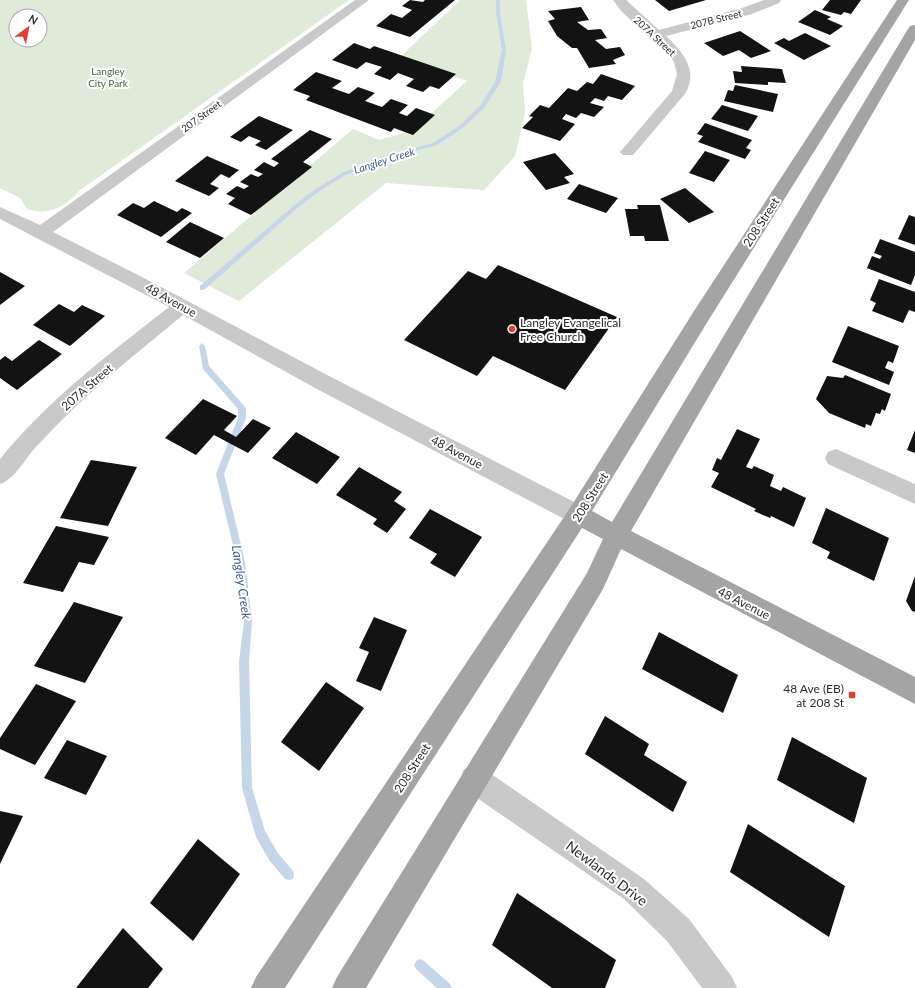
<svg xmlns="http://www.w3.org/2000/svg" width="915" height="988" viewBox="0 0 915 988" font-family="Lato,sans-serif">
<rect width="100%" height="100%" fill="#fff"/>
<g fill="#e0ead9" fill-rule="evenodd">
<path d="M 0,0 L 349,0 L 79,191 C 66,207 48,216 27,209 L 20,198 L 0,188 ZM 16,16 L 40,16 L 40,40 L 16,40 Z"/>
<polygon points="460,0 526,0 532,49 523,83 525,113 515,156 484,190 386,183 239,301 184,273 353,129 379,140 413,130 467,81 399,58"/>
</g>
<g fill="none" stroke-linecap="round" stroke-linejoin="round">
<g fill="#c6d6e9" fill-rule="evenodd">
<polygon points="496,0 500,0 500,13 506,50 501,82 484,108 464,127 437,145 388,158 346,175 321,190 301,205 204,290 200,290 200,286 297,203 317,188 342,173 384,156 433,143 460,125 480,106 495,82 502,50 496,13"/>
<polygon points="202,343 205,346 209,366 246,408 246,418 224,474 245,562 252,622 249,661 252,788 265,831 277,852 293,871 294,875 293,879 289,880 285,879 269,860 256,837 242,788 239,661 244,622 237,562 216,474 238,418 238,409 203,369 199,346"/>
<polygon points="420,959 424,961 450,984 452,988 437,988 416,969 414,965 416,961"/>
</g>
</g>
<g fill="#131313">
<polygon points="410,0 423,2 425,0 455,0 410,37 376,26 391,14 402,18 412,10 402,6"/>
<polygon points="655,0 706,0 669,11"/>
<polygon points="830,0 861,0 851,14 844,12 841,15 822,10"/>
<polygon points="581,7 589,20 577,22 588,30 601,29 607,38 595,40 606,49 620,47 625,55 613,60 616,64 589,68 577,48 572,48 557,36 548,21 555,19 548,11"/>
<polygon points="815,10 831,17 827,19 843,26 830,35 798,22"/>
<polygon points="740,31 771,51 751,58 739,50 723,56 704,43"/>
<polygon points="805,33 831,46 804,60 774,43 784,38 789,41"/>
<polygon points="354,43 370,49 374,46 456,74 439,89 430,86 423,92 406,86 414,79 398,73 390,80 374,74 382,67 366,62 357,69 332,60"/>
<polygon points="741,66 782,69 786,83 768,82 768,85 735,83 733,71 742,72"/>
<polygon points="316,72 342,81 332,88 349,94 358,87 375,93 365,101 382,107 391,99 408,105 399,113 407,116 416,108 435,115 413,135 394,128 391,132 306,100 310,96 293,90"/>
<polygon points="601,74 635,86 622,100 608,96 604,101 595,98 590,103 604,107 594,117 581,113 576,118 566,114 562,119 575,124 560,141 522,128 533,117 529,116 540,105 549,108 568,88 577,91 587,82 593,84"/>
<polygon points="735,85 778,94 773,112 724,101 728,90 733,91"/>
<polygon points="722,105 758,116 748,131 711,119"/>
<polygon points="259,116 293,130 266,150 255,145 261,141 249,136 241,142 230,137"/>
<polygon points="705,123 752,140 746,148 751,150 745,159 698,142 703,136 697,134"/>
<polygon points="310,130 332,139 303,162 312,167 251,215 228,204 235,198 226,194 237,186 244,189 249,186 240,182 251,174 258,177 263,174 254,170 264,162 274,167 279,163 271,159"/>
<polygon points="705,151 730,160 714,182 689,173"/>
<polygon points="555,153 574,174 564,177 570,183 546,190 523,162"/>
<polygon points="207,156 239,170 229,178 221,174 210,184 219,188 209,196 175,181"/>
<polygon points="579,184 618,198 606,213 567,199"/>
<polygon points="685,188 714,212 689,223 660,199"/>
<polygon points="154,201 177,212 182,208 192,213 161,237 117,215 133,203 144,208"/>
<polygon points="637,205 660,205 669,241 645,241 644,236 630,236 625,209 638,209"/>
<polygon points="909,215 915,217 915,245 898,239"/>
<polygon points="190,222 224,238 200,258 166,242"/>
<polygon points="880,239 915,252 915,275 911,285 867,268 872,256 880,259 882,256 874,253"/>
<polygon points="498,265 617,317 565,390 493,356 477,376 404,340 468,271 486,279"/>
<polygon points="0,272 25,286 0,305"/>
<polygon points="879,279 915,292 915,312 909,310 903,323 872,311 876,303 870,300"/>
<polygon points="59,304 74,312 82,305 105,316 70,346 33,325"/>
<polygon points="848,326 899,346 893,363 888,361 885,368 894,372 889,385 832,362"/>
<polygon points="39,340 62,354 17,390 0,378 0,360 5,356 12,361"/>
<polygon points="845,375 891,394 885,411 882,409 880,414 876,413 871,426 866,424 865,428 829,413 816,399 827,376 843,378"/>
<polygon points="203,399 237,416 224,430 236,437 253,419 271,428 248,453 214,435 196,455 165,438"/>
<polygon points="737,429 760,439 746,467 752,469 754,466 774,475 770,486 781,491 783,487 806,498 794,527 771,516 770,518 754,511 756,509 711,487 719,473 712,470 717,458 721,460"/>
<polygon points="915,430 915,453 907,450"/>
<polygon points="296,432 340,457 317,484 272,458"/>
<polygon points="91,460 137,467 108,526 60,518"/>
<polygon points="359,467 402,492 394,501 406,509 387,533 373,524 377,519 336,495"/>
<polygon points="826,508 889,538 874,581 827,558 830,552 812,543"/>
<polygon points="430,509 482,537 455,577 430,563 437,554 409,538"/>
<polygon points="56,526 109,537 94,565 79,562 63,592 23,583"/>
<polygon points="915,576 915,612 912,611 906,601"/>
<polygon points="74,602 123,617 85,683 34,666"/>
<polygon points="374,617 407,630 381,691 356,681 369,652 359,648"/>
<polygon points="659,632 738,675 723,713 642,669"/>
<polygon points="326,682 364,708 319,771 281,742"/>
<polygon points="36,684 76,701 35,765 0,749 0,738"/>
<polygon points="605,716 649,744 644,755 687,782 673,812 585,754"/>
<polygon points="792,737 867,778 854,823 777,780"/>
<polygon points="67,740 107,756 86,795 44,778"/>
<polygon points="0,811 23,816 0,864"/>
<polygon points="748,824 845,886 829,937 730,872"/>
<polygon points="198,839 240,874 193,941 150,903"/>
<polygon points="517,893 616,960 605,988 552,988 492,945"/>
<polygon points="123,928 163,969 148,988 76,988"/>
</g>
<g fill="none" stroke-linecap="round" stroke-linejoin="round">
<g fill="#c9c9c9" fill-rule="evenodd">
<path d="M 355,0 L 369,0 L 53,232 L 142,277 L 331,377 L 586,508 L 589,515 L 586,522 L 578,525 L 570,522 L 317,389 L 183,315 C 132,357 80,398 35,448 C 25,459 15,479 0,484 L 0,459 C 48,400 109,354 169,307 L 0,219 L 0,207 L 40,225 Z"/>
<path d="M 613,0 L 626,0 L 659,30 L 742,8 L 764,0 L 781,0 L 779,3 L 752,14 L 666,36 C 683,52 700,72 684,95 L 633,155 L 623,155 L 620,152 L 672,91 L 677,74 L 674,62 L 670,56 L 621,11 Z"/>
<polygon points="836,449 915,484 915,504 828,464 825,458 828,452"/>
<polygon points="474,765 484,769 644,879 689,919 732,977 737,988 702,988 667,941 624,899 464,789 460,779 464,769"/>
</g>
<polygon fill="#a4a4a4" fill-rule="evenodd" points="897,0 909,0 708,321 592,511 612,522 908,29 910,26 915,25 915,40 631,531 915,677 915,704 621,549 603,589 366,988 332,988 337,977 587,573 603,539 582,528 285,988 251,988 256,977 570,508 694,311"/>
</g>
<g fill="#e03f31" stroke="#fff" stroke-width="1.5">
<circle cx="512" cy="329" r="4"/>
<rect x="848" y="691" width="8" height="8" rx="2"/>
</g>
<g text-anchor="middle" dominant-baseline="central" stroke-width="4" stroke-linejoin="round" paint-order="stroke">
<g font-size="10" fill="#2c2c2c" stroke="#fff">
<text transform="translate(716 19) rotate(-14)">207B Street</text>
<text transform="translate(655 36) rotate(43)">207A Street</text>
<text transform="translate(201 116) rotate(-36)">207 Street</text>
</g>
<g font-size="10" fill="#49663b" stroke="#fff">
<text x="108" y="71">Langley<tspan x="108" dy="12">City Park</tspan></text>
</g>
<g font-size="11" font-style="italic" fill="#3d618b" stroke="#fff">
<text transform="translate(384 160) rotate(-18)">Langley Creek</text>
</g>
<g font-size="12" fill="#2c2c2c" stroke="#fff">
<text transform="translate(761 222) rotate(-57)">208 Street</text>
<text transform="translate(171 300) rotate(29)">48 Avenue</text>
<text transform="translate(87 387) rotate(-41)">207A Street</text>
<text transform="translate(457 452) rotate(28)">48 Avenue</text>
<text transform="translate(590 497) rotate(-58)">208 Street</text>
<text transform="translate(744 603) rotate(27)">48 Avenue</text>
<text transform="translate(412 768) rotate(-57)">208 Street</text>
</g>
<g font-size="12" fill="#2c2c2c" stroke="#fff" text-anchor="start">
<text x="520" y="322">Langley Evangelical<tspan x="520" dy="14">Free Church</tspan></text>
<text x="844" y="688" text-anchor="end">48 Ave (EB)<tspan x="844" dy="14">at 208 St</tspan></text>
</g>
<g font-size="13" font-style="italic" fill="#3d618b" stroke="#fff">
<text transform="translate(242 582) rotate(82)">Langley Creek</text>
</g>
<g font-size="14" fill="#2c2c2c" stroke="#fff">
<text transform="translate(607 873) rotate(37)">Newlands Drive</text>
</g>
</g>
<g transform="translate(28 28) rotate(32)"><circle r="19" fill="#ffffff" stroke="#ababab"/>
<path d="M0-3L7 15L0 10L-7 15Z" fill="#e03f31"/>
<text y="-6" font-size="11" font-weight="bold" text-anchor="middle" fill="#2c2c2c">N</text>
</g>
</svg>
